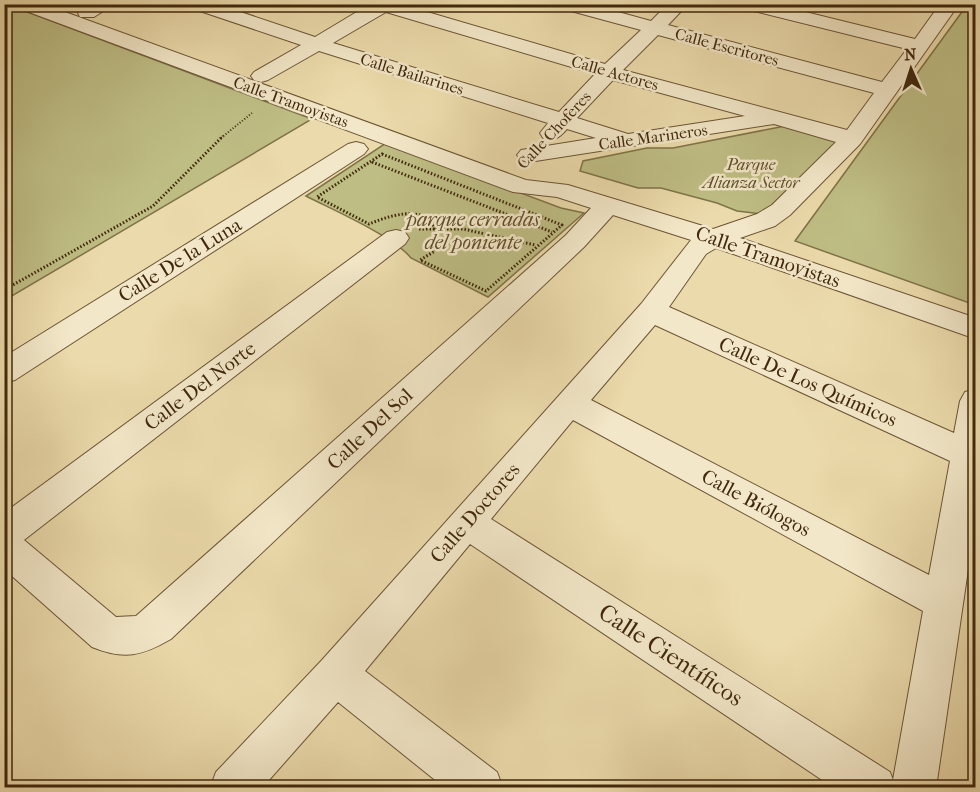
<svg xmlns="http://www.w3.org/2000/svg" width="980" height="792" viewBox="0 0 980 792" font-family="'IM FELL French Canon',serif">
<rect width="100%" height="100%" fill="#ebdaab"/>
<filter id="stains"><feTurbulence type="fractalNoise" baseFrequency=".00333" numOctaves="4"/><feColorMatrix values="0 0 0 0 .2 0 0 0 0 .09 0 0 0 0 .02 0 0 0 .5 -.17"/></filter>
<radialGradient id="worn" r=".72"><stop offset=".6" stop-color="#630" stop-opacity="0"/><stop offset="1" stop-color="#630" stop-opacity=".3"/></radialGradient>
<g fill="#bebd84" stroke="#807248" stroke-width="1.5">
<polygon points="4,5 9,5 312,119 5,300"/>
<polygon points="967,5 976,5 975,305 795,241"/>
<polygon points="790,125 842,140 762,214 737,211 717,203 661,188 638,188 580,171 583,161 647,148 673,148"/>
<path d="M 386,143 L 561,208 L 584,213 L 488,297 L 411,258 C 393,236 333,210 306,196 Z"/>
</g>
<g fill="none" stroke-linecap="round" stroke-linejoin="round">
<g stroke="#6c5434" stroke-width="2">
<g id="street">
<path d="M 15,4 L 43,4 L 526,180 L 568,185 L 713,229 L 757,214 L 772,205 L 836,142 L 774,124 L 529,162 L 521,160 L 517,155 L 521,150 L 596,138 L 567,129 C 559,138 555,141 543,138 L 540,133 L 548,123 L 319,51 L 268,80 L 261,82 L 254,80 L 251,76 L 254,72 L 301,45 L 191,8 L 188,4 L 217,4 L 315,37 L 370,4 L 400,4 L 605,64 L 641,30 L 560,8 L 557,4 L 589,4 L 651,21 L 668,4 L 688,4 L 668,25 L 882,82 L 907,49 L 742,8 L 739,4 L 773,4 L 915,39 L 940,4 L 959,4 L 860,144 L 790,215 L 775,226 L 740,238 L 976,318 L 976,339 L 716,248 L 706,254 L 669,307 L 954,433 L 960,401 L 965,392 L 976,389 L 976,515 L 936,788 L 834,788 L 470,544 L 365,671 L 497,772 L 503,788 L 445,788 L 338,702 L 262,788 L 210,788 L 216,772 L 322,660 L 641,304 L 691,240 L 613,215 L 584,247 L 171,639 C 142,656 124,660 92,647 L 4,569 L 4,513 L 387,232 L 396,230 L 405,232 L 409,238 L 405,244 L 24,540 L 116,617 L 136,616 L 566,235 L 591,208 L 557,197 L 513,192 L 18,8 ZM 386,12 L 595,74 L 559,112 L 333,43 ZM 658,35 L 874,93 L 847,130 L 623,70 ZM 613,80 L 745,116 L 628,134 L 577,118 ZM 655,325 L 950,461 L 929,575 L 591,400 ZM 573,420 L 923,611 L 893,780 L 890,772 L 491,519 Z"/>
<polygon points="90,4 114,4 94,17 80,17 78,13"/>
<polygon points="356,142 364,144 368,149 364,154 15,380 4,383 4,357 348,144"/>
</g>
</g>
<polyline stroke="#41280c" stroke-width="2" stroke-dasharray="1 2" stroke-linecap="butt" points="221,138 252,113"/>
<g stroke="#41280c" stroke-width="3" stroke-dasharray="1.5 2" stroke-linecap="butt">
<path d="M 382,154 L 562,225 L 486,291 L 420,260 L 435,251 C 442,202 400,211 369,224 L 317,197 Z"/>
<polyline points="372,162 552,232"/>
<polyline points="419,229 463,229 535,245"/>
<polyline points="4,290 153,206 223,136"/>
</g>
<use href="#street" fill="#f2e7c8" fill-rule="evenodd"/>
</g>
<g text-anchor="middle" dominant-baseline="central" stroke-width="5" stroke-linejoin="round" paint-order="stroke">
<g font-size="16" fill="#41280c" stroke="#f2e7c8">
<text transform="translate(727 47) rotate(15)">Calle Escritores</text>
<text transform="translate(615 73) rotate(16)">Calle Actores</text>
<text transform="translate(412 74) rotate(17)">Calle Bailarines</text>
<text transform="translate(291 102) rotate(20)">Calle Tramoyistas</text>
<text transform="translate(554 130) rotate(-47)">Calle Choferes</text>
<text transform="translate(653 137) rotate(-8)">Calle Marineros</text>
</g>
<g font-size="16" font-style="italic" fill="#604d2a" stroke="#f2e7c8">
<text x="751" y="164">Parque<tspan x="751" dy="18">Alianza Sector</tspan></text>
</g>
<g font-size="20" font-style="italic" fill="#604d2a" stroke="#f2e7c8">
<text x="473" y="219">parque cerradas<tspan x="473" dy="23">del poniente</tspan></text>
</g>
<g font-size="20" fill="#41280c" stroke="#f2e7c8">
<text transform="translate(768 257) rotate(19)">Calle Tramoyistas</text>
<text transform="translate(180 260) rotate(-32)">Calle De la Luna</text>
<text transform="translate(808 382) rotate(24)">Calle De Los Químicos</text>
<text transform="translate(200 386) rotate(-37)">Calle Del Norte</text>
<text transform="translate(370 429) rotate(-43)">Calle Del Sol</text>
<text transform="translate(756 503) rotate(28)">Calle Biólogos</text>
<text transform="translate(475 513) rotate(-49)">Calle Doctores</text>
</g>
<g font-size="24" fill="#41280c" stroke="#f2e7c8">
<text transform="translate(671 655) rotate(33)">Calle Científicos</text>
</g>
</g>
<rect width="980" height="792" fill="none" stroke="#ebdaab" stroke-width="24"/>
<rect x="6" y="6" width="968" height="780" fill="none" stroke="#41280c" stroke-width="3"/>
<rect x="12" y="12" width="956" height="768" fill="none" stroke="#41280c" stroke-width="1.5"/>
<g transform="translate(911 69) rotate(357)" stroke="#f2e7c8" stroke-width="4.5" paint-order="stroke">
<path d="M0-4.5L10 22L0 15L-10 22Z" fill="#41280c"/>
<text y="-9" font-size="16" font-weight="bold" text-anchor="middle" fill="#41280c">N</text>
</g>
<rect width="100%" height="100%" filter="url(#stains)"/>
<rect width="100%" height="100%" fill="url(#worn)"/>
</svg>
